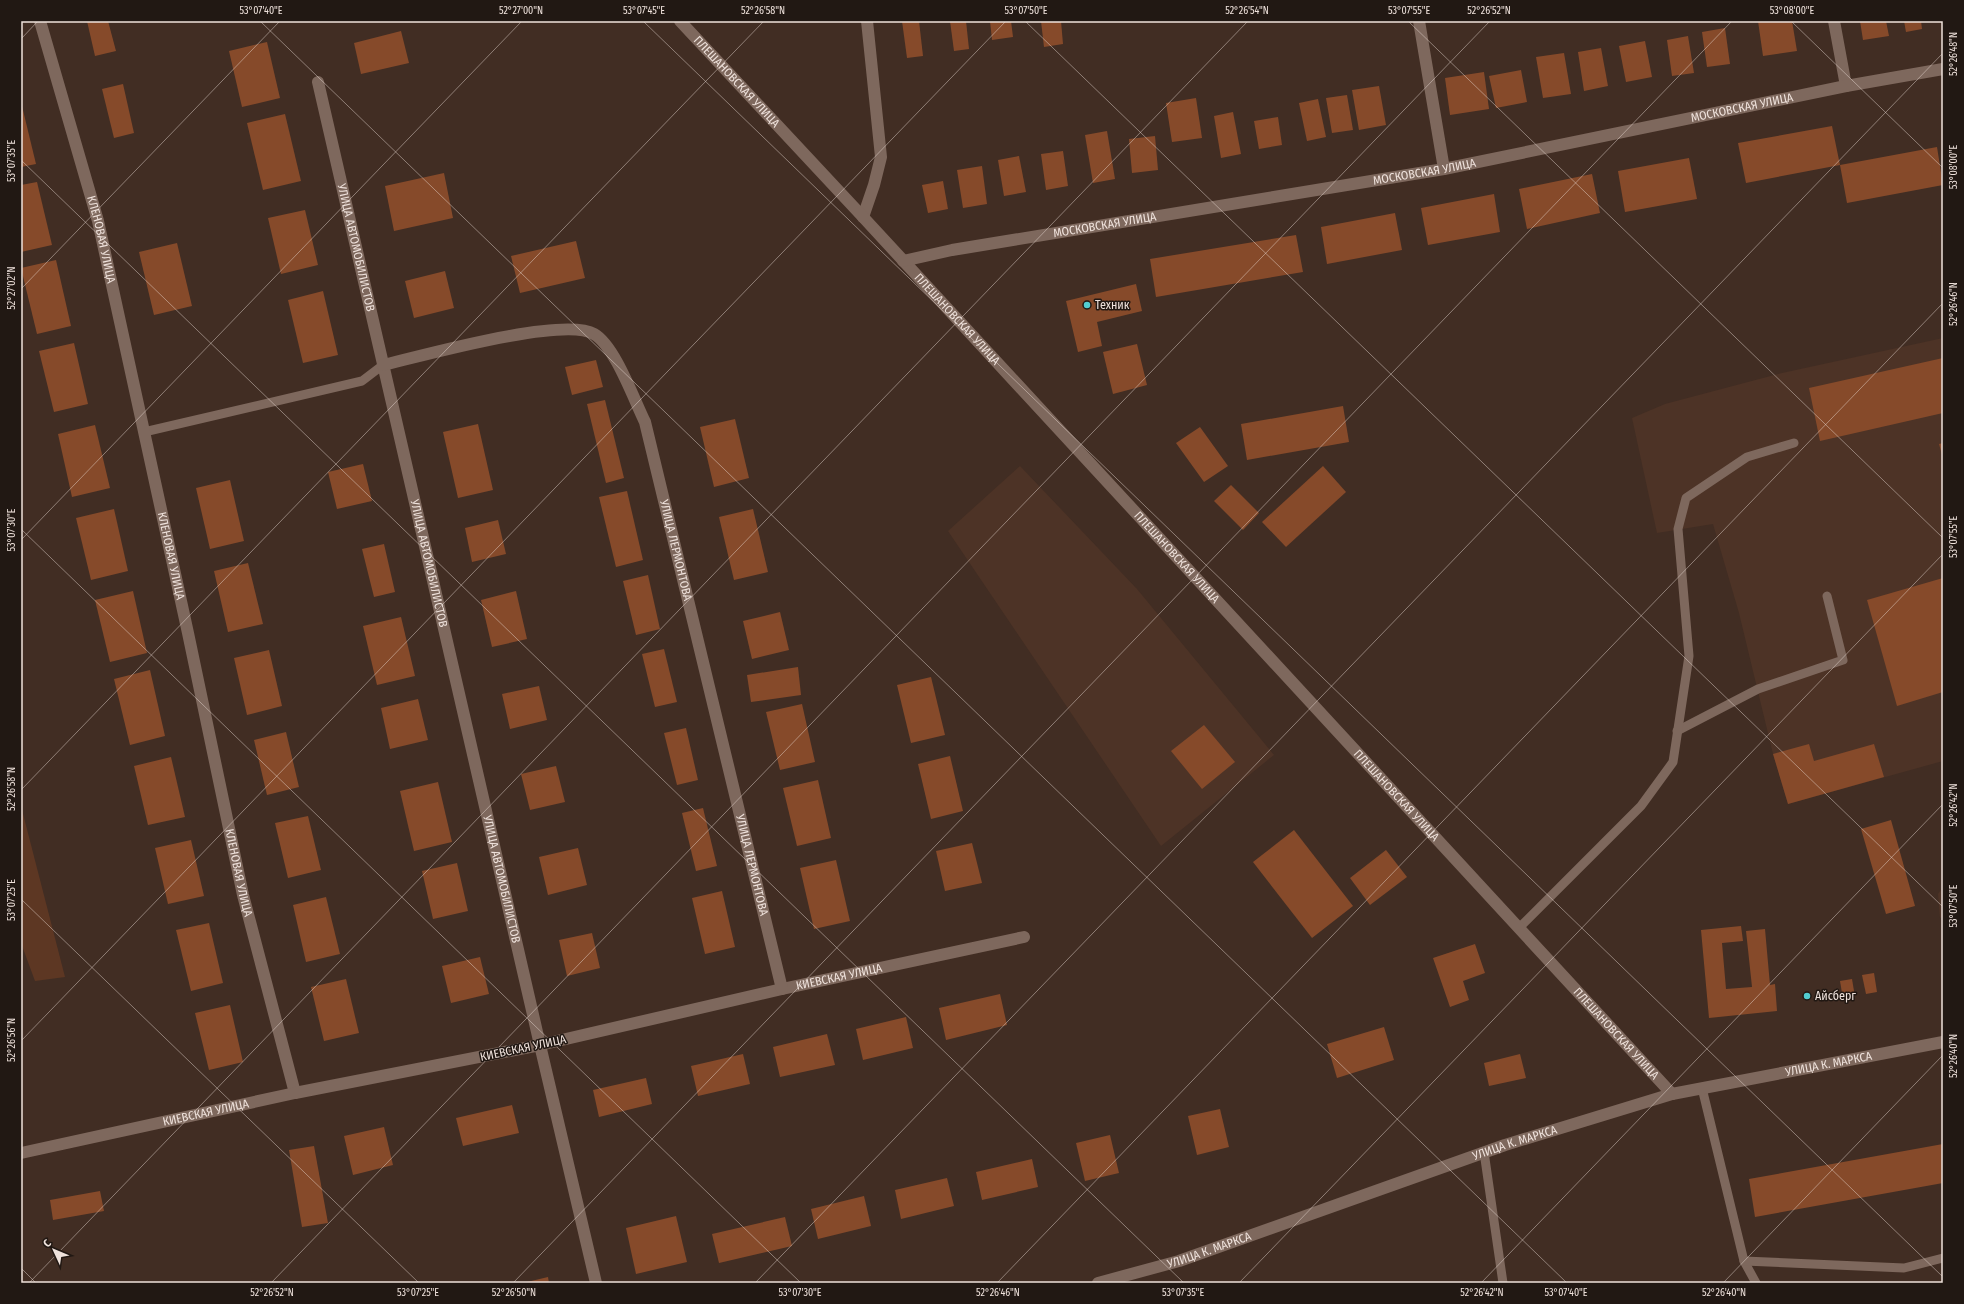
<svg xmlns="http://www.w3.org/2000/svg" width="1964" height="1304" viewBox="0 0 1964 1304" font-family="'Fira Sans Condensed',sans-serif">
<rect width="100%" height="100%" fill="#412d23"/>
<g fill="#4d3326">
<polygon points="1943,338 1943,761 1788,804 1773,754 1739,613 1713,524 1657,533 1632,418 1665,404 1782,373"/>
<polygon points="1020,466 1137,589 1274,755 1161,846 948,531"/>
<polygon points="1943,887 1943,917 1940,918 1938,894"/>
</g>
<polygon fill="#5d3723" points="21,806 65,977 35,981 21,943"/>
<g fill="#864a2a">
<polygon points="87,21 108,21 116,51 95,56"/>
<polygon points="902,21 919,21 923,56 907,58"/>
<polygon points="950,21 966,21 969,49 954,51"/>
<polygon points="990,21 1011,21 1013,37 992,40"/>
<polygon points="1041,21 1061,21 1063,44 1044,47"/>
<polygon points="1758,21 1792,21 1797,51 1763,56"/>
<polygon points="1860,21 1886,21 1889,36 1863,40"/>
<polygon points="1904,21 1921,21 1922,29 1906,32"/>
<polygon points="1725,28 1730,64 1707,67 1702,32"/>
<polygon points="401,31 409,63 361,74 354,43"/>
<polygon points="1688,36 1694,73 1672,76 1667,40"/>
<polygon points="1645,41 1652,77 1626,82 1619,46"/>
<polygon points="267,42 280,98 242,107 229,51"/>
<polygon points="1601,48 1608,86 1584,91 1578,52"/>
<polygon points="1564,53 1571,94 1543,98 1536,57"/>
<polygon points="1521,70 1527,102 1496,108 1489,76"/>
<polygon points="1484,72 1489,109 1450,115 1445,78"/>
<polygon points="123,84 134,133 114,138 102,89"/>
<polygon points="1379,86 1386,125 1359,130 1352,90"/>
<polygon points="1347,95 1353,130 1332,133 1326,98"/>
<polygon points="1196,98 1202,138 1172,142 1166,103"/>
<polygon points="1318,99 1326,137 1307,141 1299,103"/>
<polygon points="21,102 36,164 21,167"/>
<polygon points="1233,112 1241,154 1221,158 1214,116"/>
<polygon points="285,114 301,181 263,190 247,123"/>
<polygon points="1278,117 1282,145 1259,149 1254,121"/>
<polygon points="1832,126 1840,165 1937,147 1943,185 1847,203 1840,165 1746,183 1738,143"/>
<polygon points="1107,131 1115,179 1093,183 1085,135"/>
<polygon points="1155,136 1158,170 1132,173 1129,139"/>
<polygon points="1063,151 1068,186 1046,190 1041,154"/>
<polygon points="1019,156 1026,192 1004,196 998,160"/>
<polygon points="1689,158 1697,199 1625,212 1618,171"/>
<polygon points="982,166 987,204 963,208 957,170"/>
<polygon points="444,173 453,218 394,231 385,186"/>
<polygon points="1592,174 1600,213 1527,229 1519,189"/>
<polygon points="943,181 948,209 928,213 922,185"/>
<polygon points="37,182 52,245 21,252 21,185"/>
<polygon points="1494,194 1500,232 1428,245 1421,208"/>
<polygon points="305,210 318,265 281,274 268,218"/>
<polygon points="1395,213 1402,250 1327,264 1321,227"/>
<polygon points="1296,235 1303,272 1156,297 1150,259"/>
<polygon points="576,241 585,278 520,293 511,256"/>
<polygon points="177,243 192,306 154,315 139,252"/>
<polygon points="56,260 71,326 37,334 21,268"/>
<polygon points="445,271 454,308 414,318 405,281"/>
<polygon points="1136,284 1142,311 1097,322 1102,346 1078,352 1066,301"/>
<polygon points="323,291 338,355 303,363 288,300"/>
<polygon points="74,343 88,404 54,412 39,351"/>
<polygon points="1137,344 1147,385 1113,394 1103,352"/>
<polygon points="1943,358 1943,413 1820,441 1809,388"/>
<polygon points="596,360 603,387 572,395 565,367"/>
<polygon points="605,400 624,478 606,483 587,404"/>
<polygon points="1343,406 1349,442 1247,460 1241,424"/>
<polygon points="735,419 749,478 714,487 700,427"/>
<polygon points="478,424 493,490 458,498 443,432"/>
<polygon points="95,425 110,488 72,497 58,434"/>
<polygon points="1200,427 1228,466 1204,482 1176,443"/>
<polygon points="1943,443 1943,458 1939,444"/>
<polygon points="363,464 372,501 337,509 328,472"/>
<polygon points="1323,466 1346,492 1286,547 1262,522"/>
<polygon points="230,480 244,541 210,549 196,488"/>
<polygon points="1231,485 1259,513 1243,530 1214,501"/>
<polygon points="627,491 643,560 616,567 599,497"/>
<polygon points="114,509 128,571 91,580 76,518"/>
<polygon points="753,509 768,572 734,580 719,517"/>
<polygon points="498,520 506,554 472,562 465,528"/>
<polygon points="384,544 395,592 374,597 362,549"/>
<polygon points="248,563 263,624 228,632 214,571"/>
<polygon points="648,575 660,629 636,635 623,581"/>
<polygon points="1943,578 1943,692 1897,706 1867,600"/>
<polygon points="133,591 147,653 110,662 95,600"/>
<polygon points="516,591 527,639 492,647 481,600"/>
<polygon points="780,612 789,650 752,659 743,621"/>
<polygon points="401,617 415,676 377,685 363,626"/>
<polygon points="664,649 677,702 655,707 642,654"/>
<polygon points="269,650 282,706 247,715 234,658"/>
<polygon points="798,667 801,695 751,702 747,675"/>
<polygon points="150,670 165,736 130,745 114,679"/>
<polygon points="931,677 945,735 911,743 897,685"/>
<polygon points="539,686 547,720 510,729 502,694"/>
<polygon points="418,699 428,740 390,749 381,708"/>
<polygon points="802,704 815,762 780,770 766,712"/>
<polygon points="1204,725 1235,762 1202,789 1171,751"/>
<polygon points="686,728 698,780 677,785 664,733"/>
<polygon points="286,732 299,787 267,795 254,740"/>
<polygon points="1809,744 1814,761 1874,744 1884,777 1788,804 1773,754"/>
<polygon points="950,756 963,811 931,819 918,764"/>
<polygon points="171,757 185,817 148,825 134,766"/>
<polygon points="556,766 565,802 530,810 521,774"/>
<polygon points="818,780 831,838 797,846 783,788"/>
<polygon points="438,782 452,842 414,851 400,791"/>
<polygon points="703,808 717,866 696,871 682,813"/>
<polygon points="308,816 321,870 288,878 275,823"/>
<polygon points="1891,820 1915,906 1886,914 1861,829"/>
<polygon points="1294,830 1353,906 1312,938 1253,862"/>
<polygon points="191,840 204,896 168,904 155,848"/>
<polygon points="972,843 982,883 945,891 936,851"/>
<polygon points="578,848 587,885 548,895 539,857"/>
<polygon points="1386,850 1407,877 1370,905 1350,878"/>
<polygon points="836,860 850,921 814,929 800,868"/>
<polygon points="457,863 468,911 433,919 422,871"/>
<polygon points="722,891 735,947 705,954 692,898"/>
<polygon points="326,897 340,954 306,962 293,905"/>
<polygon points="209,923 223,983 191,991 176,930"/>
<polygon points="1741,926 1743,941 1722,943 1726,989 1752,987 1746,931 1765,929 1770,985 1775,984 1777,1011 1709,1018 1701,930"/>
<polygon points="592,933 600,968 567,976 559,940"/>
<polygon points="1475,944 1485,973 1463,981 1469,1000 1450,1007 1433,958"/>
<polygon points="480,957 489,994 451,1003 442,966"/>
<polygon points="1874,973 1877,992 1866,994 1862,975"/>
<polygon points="346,979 359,1033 324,1041 311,987"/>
<polygon points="1852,979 1855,997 1843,999 1840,981"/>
<polygon points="1000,994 1007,1025 946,1040 939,1008"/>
<polygon points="230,1005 243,1062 209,1070 195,1013"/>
<polygon points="906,1017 913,1048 863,1060 856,1029"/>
<polygon points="1384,1027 1394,1060 1337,1078 1327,1044"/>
<polygon points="827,1034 835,1065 780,1077 773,1047"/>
<polygon points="743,1054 750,1084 698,1096 691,1066"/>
<polygon points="1520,1054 1526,1078 1489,1086 1484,1063"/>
<polygon points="646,1078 652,1104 599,1117 593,1090"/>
<polygon points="512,1105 519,1133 463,1146 456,1118"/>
<polygon points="1220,1109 1229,1147 1197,1155 1188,1116"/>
<polygon points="384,1127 393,1165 353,1175 344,1136"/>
<polygon points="1110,1135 1119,1173 1085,1181 1076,1143"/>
<polygon points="1943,1144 1943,1183 1755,1217 1749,1179"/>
<polygon points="314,1146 328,1223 302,1227 289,1150"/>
<polygon points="1032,1159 1038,1187 982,1200 976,1172"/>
<polygon points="947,1178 954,1206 901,1219 895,1190"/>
<polygon points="100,1191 104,1211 53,1220 50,1200"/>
<polygon points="864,1196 871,1226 818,1239 811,1209"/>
<polygon points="676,1216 687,1262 636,1274 626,1228"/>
<polygon points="785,1217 792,1246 719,1263 712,1234"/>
<polygon points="548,1277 549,1283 527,1283 527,1282"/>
</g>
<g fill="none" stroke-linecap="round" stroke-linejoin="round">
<g stroke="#7e685d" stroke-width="9">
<polyline points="144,432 362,381 383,365"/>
<polyline points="1677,731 1758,689 1843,660 1827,596"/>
<polyline points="1519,928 1641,806 1673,762 1689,656 1678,529 1686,498 1747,457 1794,443"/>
<polyline points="1702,1088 1744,1261 1756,1283"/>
<polyline points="1484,1152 1503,1283"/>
<polyline points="1744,1261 1904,1268 1943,1258"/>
</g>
<g stroke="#7e685d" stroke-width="12">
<path id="s1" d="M 40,21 L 98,221 L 188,633 L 243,895 L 295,1093"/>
<polyline points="1419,21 1444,169"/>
<polyline points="1834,21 1846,86"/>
<path id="s2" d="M 318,82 L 540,1045 L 782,989 L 1024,937"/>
<polyline points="863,217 874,185 881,157 867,21"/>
<path id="s3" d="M 383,365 C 421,356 564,316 594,334 C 615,346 634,400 645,422 L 782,989"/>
</g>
<g stroke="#7e685d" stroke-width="12">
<path id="s4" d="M 680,21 L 863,217 L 1672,1094"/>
<path id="s5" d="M 903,261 L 952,250 L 1444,169 L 1846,86 L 1943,69"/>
<path id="s6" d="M 21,1153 L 295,1093 L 540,1045 L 596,1283"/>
<path id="s7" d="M 1098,1283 L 1179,1261 L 1505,1145 L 1672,1094 L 1943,1042"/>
</g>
</g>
<path fill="none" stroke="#efe2dc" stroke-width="1" stroke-opacity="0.45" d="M 260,21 L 1567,1283M 643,21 L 1943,1277M 1025,21 L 1943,907M 1408,21 L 1943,538M 1791,21 L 1943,168M 21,39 L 38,21M 21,160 L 1184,1283M 21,289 L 280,21M 21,529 L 801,1283M 21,540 L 522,21M 21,790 L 764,21M 21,899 L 419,1283M 21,1041 L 1006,21M 21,1268 L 36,1283M 29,1283 L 1248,21M 271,1283 L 1490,21M 513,1283 L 1732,21M 755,1283 L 1943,53M 997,1283 L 1943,303M 1239,1283 L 1943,554M 1481,1283 L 1943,804M 1723,1283 L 1943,1055"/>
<g fill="#52cdd0" stroke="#211813" stroke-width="1.5">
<circle cx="1087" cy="305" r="4"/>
<circle cx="1807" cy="996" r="4"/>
</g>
<g text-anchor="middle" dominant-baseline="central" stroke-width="3" stroke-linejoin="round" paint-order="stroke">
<g font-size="12" fill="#efe2dc" stroke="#211813">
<text stroke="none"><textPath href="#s4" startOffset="83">ПЛЕШАНОВСКАЯ УЛИЦА</textPath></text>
<text stroke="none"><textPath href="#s5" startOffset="853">МОСКОВСКАЯ УЛИЦА</textPath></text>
<text stroke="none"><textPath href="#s5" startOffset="529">МОСКОВСКАЯ УЛИЦА</textPath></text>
<text stroke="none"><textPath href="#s5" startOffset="205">МОСКОВСКАЯ УЛИЦА</textPath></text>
<text stroke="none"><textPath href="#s1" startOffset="227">КЛЕНОВАЯ УЛИЦА</textPath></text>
<text stroke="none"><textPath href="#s2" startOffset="170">УЛИЦА АВТОМОБИЛИСТОВ</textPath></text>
<text stroke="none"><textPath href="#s4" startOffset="407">ПЛЕШАНОВСКАЯ УЛИЦА</textPath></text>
<text stroke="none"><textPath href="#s3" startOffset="450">УЛИЦА ЛЕРМОНТОВА</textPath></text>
<text stroke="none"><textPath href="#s1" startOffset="551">КЛЕНОВАЯ УЛИЦА</textPath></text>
<text stroke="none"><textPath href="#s4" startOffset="731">ПЛЕШАНОВСКАЯ УЛИЦА</textPath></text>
<text stroke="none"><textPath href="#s2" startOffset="494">УЛИЦА АВТОМОБИЛИСТОВ</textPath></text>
<text stroke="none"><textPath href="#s4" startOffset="1055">ПЛЕШАНОВСКАЯ УЛИЦА</textPath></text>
<text stroke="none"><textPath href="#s3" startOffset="774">УЛИЦА ЛЕРМОНТОВА</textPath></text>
<text stroke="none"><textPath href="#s1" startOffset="875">КЛЕНОВАЯ УЛИЦА</textPath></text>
<text stroke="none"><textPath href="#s2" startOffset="818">УЛИЦА АВТОМОБИЛИСТОВ</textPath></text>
<text stroke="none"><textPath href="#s2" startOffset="1295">КИЕВСКАЯ УЛИЦА</textPath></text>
<text stroke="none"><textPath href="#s4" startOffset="1379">ПЛЕШАНОВСКАЯ УЛИЦА</textPath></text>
<text transform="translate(523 1048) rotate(-12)">КИЕВСКАЯ УЛИЦА</text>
<text stroke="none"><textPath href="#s7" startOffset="764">УЛИЦА К. МАРКСА</textPath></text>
<text stroke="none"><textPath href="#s6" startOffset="189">КИЕВСКАЯ УЛИЦА</textPath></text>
<text stroke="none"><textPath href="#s7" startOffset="440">УЛИЦА К. МАРКСА</textPath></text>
<text stroke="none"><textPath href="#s7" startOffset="116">УЛИЦА К. МАРКСА</textPath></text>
</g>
<g font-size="12" fill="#efe2dc" stroke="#211813" text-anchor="start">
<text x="1095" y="305">Техник</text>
<text x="1815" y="996">Айсберг</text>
</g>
</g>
<rect width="1964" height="1304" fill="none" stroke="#211813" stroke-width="44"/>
<g transform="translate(54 1250) rotate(314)" stroke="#211813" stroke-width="3" paint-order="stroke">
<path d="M0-3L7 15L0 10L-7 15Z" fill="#efe2dc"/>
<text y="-6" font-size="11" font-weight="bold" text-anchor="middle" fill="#efe2dc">С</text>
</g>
<rect x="22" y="22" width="1920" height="1260" fill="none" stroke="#efe2dc" stroke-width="1.5"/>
<g font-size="10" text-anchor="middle" fill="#efe2dc">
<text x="261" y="14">53°07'40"E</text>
<text x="521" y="14">52°27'00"N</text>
<text x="644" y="14">53°07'45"E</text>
<text x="763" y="14">52°26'58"N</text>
<text x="1026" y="14">53°07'50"E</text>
<text x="1247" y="14">52°26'54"N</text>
<text x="1409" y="14">53°07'55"E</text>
<text x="1489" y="14">52°26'52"N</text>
<text x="1792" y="14">53°08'00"E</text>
<text transform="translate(1953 54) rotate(-90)" y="4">52°26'48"N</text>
<text transform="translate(11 161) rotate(-90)" y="4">53°07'35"E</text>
<text transform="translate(1953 167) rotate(-90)" y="4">53°08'00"E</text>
<text transform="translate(11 288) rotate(-90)" y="4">52°27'02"N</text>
<text transform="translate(1953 304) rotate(-90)" y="4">52°26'46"N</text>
<text transform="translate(11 530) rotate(-90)" y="4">53°07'30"E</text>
<text transform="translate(1953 537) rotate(-90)" y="4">53°07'55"E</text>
<text transform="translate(11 789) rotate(-90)" y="4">52°26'58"N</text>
<text transform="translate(1953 805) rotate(-90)" y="4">52°26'42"N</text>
<text transform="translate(11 900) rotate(-90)" y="4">53°07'25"E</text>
<text transform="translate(1953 906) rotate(-90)" y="4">53°07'50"E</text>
<text transform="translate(11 1040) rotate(-90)" y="4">52°26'56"N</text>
<text transform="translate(1953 1056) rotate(-90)" y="4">52°26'40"N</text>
<text x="272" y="1296">52°26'52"N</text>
<text x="418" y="1296">53°07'25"E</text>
<text x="514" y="1296">52°26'50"N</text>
<text x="800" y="1296">53°07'30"E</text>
<text x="998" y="1296">52°26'46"N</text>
<text x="1183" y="1296">53°07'35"E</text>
<text x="1482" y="1296">52°26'42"N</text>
<text x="1566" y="1296">53°07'40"E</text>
<text x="1724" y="1296">52°26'40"N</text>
</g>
</svg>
